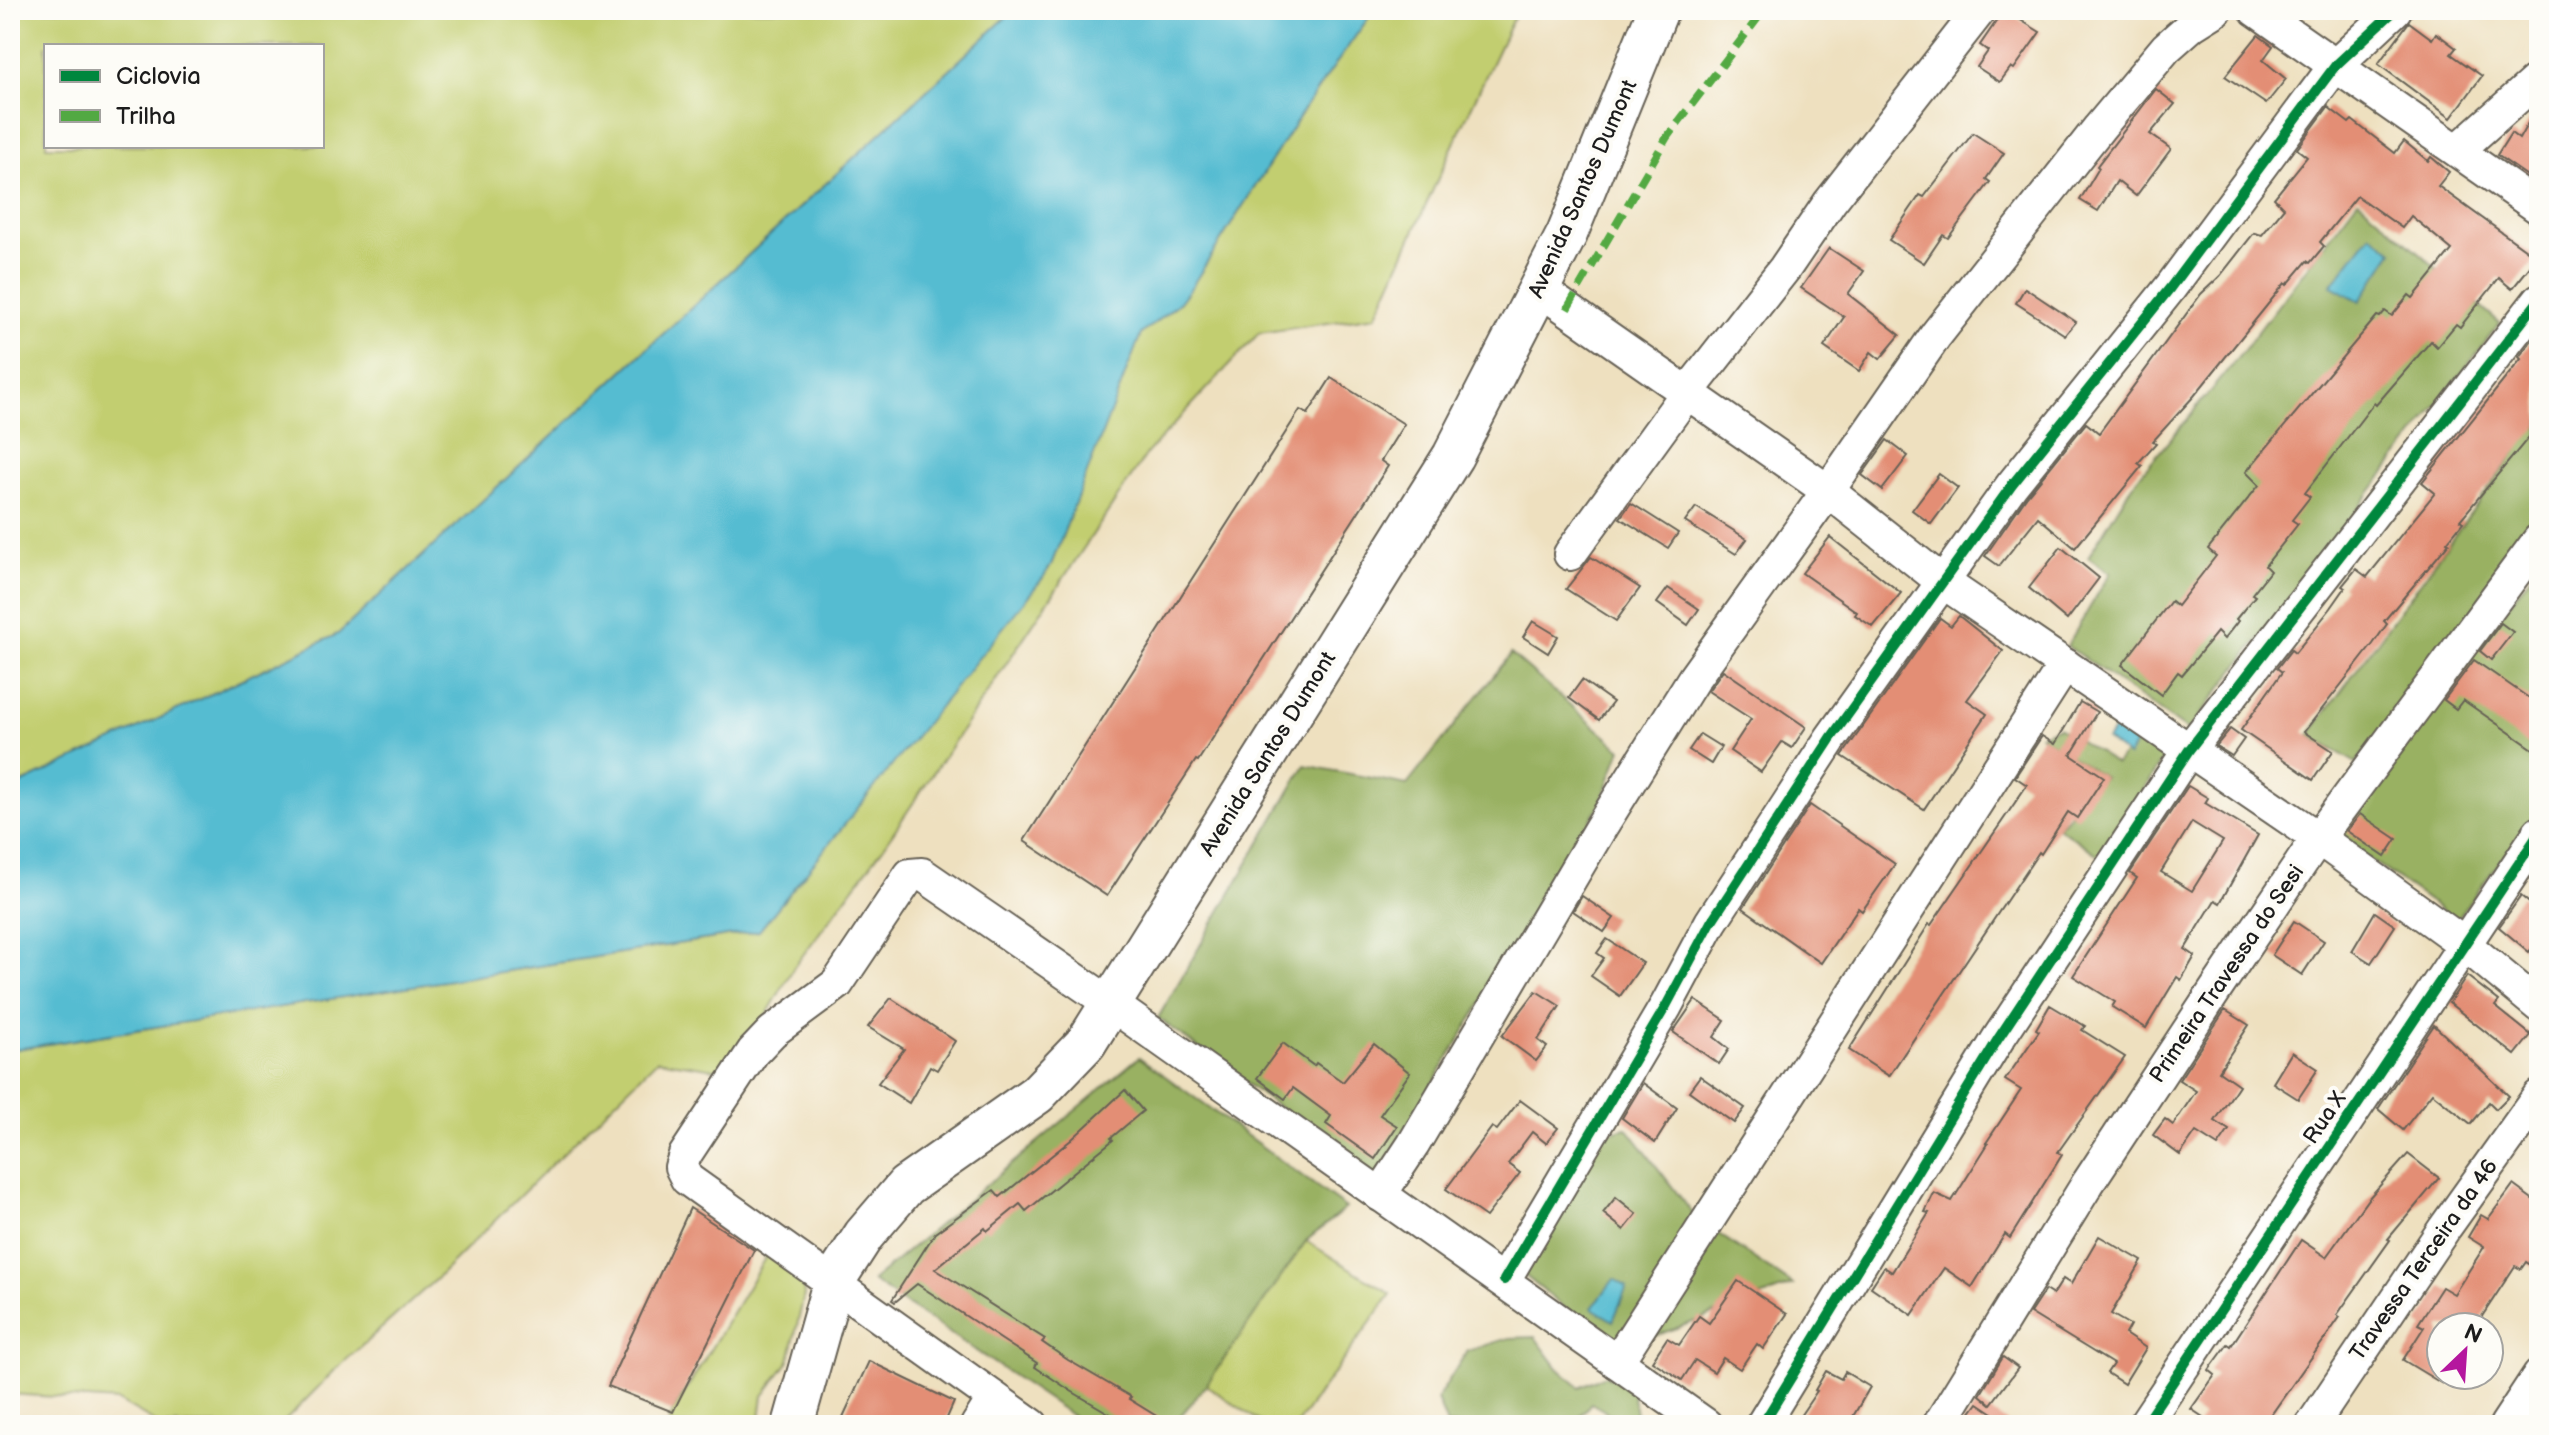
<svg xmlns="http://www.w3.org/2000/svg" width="2549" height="1435" viewBox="0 0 2549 1435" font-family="'Balsamiq Sans',sans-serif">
<rect width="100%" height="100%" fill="#fdfcf7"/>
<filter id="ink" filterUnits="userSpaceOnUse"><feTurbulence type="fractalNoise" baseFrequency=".0125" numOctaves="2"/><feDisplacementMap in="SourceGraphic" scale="16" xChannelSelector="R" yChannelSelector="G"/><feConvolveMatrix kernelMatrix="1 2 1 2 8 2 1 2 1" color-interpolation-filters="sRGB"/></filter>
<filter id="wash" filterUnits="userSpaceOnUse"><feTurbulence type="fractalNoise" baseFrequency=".006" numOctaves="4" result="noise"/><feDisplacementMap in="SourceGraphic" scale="32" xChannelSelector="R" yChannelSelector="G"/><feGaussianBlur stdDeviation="1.8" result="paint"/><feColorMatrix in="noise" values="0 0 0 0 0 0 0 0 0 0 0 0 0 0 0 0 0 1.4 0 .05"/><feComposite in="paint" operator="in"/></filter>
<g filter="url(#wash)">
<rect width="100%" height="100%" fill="#eee0bf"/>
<g fill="#c2ce70" stroke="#6f7546" stroke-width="2" fill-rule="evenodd">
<path d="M 10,10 L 1014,10 L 338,634 L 10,789 ZM 46,46 L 322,46 L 322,146 L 46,146 Z"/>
<polygon points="1374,10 1517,10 1449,154 1376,316 1259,333 1148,452 883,848 794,967 734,1072 657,1060 436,1279 335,1370 281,1425 160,1425 118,1401 10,1394 10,1050 759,931 1051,565 1141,334 1180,302 1192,286 1308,103"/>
<polygon points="1306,1241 1391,1294 1296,1425 1265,1425 1206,1385"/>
<polygon points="768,1253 801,1272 804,1295 789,1361 763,1396 759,1425 668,1425 673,1412"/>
</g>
<g fill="#99b162" stroke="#5a663f" stroke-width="2">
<polygon points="2358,200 2500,323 2188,731 2067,646 2110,573 2088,557 2132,485 2241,354"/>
<polygon points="2539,420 2539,524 2356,763 2309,735"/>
<polygon points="2539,566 2539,809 2456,920 2331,832"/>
<polygon points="1511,654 1621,749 1601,803 1376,1179 1158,1018 1305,765 1407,785"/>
<polygon points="2058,727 2116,764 2143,728 2168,751 2101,857 2058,827 2104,777 2040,735"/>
<polygon points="1139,1057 1346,1208 1306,1241 1206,1385 1173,1425 1086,1425 872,1281"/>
<polygon points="1627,1128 1698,1220 1793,1285 1617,1350 1518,1270 1599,1135"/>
<polygon points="1535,1337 1558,1368 1579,1387 1605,1375 1631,1387 1636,1413 1624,1422 1591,1403 1578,1418 1563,1421 1563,1425 1447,1425 1437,1399 1467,1351 1509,1338"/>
</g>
<g fill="#54bcd1" stroke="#386c76" stroke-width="2">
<polygon points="1014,10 1374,10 1308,103 1192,286 1180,302 1141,334 1051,565 1043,578 759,931 10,1050 10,789 338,634"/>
<polygon points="2371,234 2393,251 2360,301 2331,286"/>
<polygon points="2116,726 2135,744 2128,757 2107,740"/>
<polygon points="1614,1279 1627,1287 1613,1321 1592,1308"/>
</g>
<g id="blocks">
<g fill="#e38e74" fill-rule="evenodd">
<polygon points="2004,10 2040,32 2014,69 2011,67 2000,82 1977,67 1988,51 1980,45"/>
<polygon points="2409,22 2432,39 2436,33 2456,48 2451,54 2482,76 2451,118 2378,64"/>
<polygon points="2258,35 2273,46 2263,60 2286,79 2266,104 2225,76"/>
<polygon points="2156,89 2175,104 2150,134 2171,149 2136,196 2117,181 2098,211 2080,200 2099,168 2097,166"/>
<polygon points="2539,103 2539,184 2497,155 2511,133 2519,139"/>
<polygon points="2328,107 2349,123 2352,120 2395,153 2404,141 2428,161 2431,157 2449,172 2438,186 2537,258 2512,289 2499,278 2460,327 2456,324 2437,347 2431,341 2376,405 2374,403 2305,493 2310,497 2292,520 2298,524 2265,566 2270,571 2252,594 2255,596 2236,619 2238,621 2224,639 2217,632 2182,675 2178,672 2161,695 2122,665 2171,601 2177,606 2216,556 2208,549 2259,485 2246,472 2377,316 2380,317 2385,311 2392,316 2409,295 2413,298 2452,250 2411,216 2402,228 2357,196 2320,242 2324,246 2310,263 2307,261 2287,285 2285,283 2194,396 2153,441 2156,443 2138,463 2142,466 2075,548 2038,517 1999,566 1985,556 2027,496 2086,423 2099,433 2201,294 2220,276 2254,233 2262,235 2284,208 2274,198 2307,157 2297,149"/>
<polygon points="1973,133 2004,153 1986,179 1990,182 1948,238 1943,235 1924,263 1889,240 1920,195 1924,197"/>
<polygon points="1829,248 1864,271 1848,294 1900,335 1880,359 1871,352 1859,371 1824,347 1844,317 1801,288"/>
<polygon points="2025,288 2076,322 2065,335 2016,303"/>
<polygon points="2539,331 2539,425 2460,520 2463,522 2447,542 2449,543 2384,621 2387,624 2373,644 2304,732 2333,751 2313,780 2241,730 2282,672 2277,668 2291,650 2295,653 2331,608 2345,588 2342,586 2356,569 2367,577 2435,493 2422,482 2521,359 2519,357"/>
<polygon points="1331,378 1404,424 1381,461 1388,466 1198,761 1196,760 1107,896 1024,841 1300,410 1308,414"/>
<polygon points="1887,440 1908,456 1882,490 1862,475"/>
<polygon points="1939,474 1958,488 1931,524 1912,510"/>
<polygon points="1631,503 1678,533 1668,548 1620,518"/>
<polygon points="1696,507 1747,539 1736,554 1685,522"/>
<polygon points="1830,537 1901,593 1873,627 1855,615 1857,612 1802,573"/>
<polygon points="2061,547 2099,578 2067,620 2029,588"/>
<polygon points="1591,557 1640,588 1616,621 1566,589"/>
<polygon points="1668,588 1699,609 1688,625 1657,603"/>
<polygon points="1959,616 2003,651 1967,700 1987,714 1924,809 1842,756 1940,618 1951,626"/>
<polygon points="1533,621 1558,636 1548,653 1523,637"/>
<polygon points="2501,623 2513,632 2491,660 2480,651"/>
<polygon points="2474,660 2539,705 2539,753 2463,700 2456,709 2444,700"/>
<polygon points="1723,670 1806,727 1792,748 1782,742 1761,772 1730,751 1751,719 1708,691"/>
<polygon points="1582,680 1613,702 1599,720 1569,698"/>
<polygon points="2080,702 2097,712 2071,755 2104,777 2077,818 2068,812 2041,854 2039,852 1889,1076 1849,1050 1929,924 1931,925 2027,785 2015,777 2042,736 2055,744"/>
<polygon points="2230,729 2244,739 2232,756 2216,746"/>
<polygon points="1700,734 1721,747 1711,764 1689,750"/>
<path d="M 2188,786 L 2208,798 L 2205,803 L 2258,835 L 2220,903 L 2215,900 L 2185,949 L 2195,956 L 2181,980 L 2177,977 L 2146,1028 L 2112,1007 L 2115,1002 L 2073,976 L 2137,878 L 2130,873 ZM 2192,822 L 2223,841 L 2192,891 L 2161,872 Z"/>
<polygon points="1810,805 1895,864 1862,911 1858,908 1821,963 1743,908"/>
<polygon points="2360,814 2397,839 2385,857 2347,831"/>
<polygon points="1582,896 1614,918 1604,932 1573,911"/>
<polygon points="2521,896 2539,911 2539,940 2529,952 2499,927"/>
<polygon points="2375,912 2395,926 2371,963 2352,951"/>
<polygon points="2294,921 2324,941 2302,975 2272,955"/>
<polygon points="1607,939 1643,963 1620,996 1591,976 1604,958 1597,953"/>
<polygon points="2467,976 2499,1001 2495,1006 2531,1035 2515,1055 2449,1003"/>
<polygon points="1536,991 1560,1006 1538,1040 1547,1047 1536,1061 1502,1036"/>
<polygon points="891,998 955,1041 937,1070 930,1066 909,1103 878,1083 904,1049 868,1027"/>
<polygon points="1695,1000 1725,1020 1714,1037 1729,1049 1719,1064 1673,1032"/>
<polygon points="2050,1005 2085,1026 2082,1030 2125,1057 2058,1152 2062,1155 2010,1238 2005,1234 1972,1287 1944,1268 1912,1315 1871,1287 1884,1267 1892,1272 1929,1213 1925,1212 1934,1193 1952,1201 1988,1144 1986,1143 2021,1090 2005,1080 2039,1031 2036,1029"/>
<polygon points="2225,1010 2249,1025 2219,1071 2239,1085 2215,1121 2229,1130 2218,1146 2196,1132 2180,1155 2153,1135 2165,1119 2173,1125 2196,1091 2179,1080"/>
<polygon points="2434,1025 2509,1096 2496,1109 2489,1102 2471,1124 2432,1093 2403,1130 2378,1109"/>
<polygon points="1283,1043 1314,1066 1316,1063 1343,1082 1374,1044 1410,1073 1380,1115 1397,1126 1375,1159 1326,1124 1331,1116 1293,1088 1285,1099 1257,1078"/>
<polygon points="2292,1052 2318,1069 2298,1099 2273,1083"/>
<polygon points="1700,1076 1745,1108 1734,1123 1689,1091"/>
<polygon points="1643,1083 1677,1108 1655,1143 1622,1118"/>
<polygon points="1125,1090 1143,1111 1111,1138 1113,1140 1026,1211 1020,1204 987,1231 985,1228 935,1269 1045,1339 1042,1342 1068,1360 1131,1397 1129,1399 1171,1425 1129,1425 1071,1391 1035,1367 1037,1363 917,1284 895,1302 892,1300 935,1233 994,1190 1000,1197 1071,1140"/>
<polygon points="1520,1100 1558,1128 1546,1143 1532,1132 1508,1164 1520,1173 1486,1217 1446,1189 1492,1127 1497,1130"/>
<polygon points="2408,1154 2439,1178 2388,1239 2390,1240 2337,1315 2340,1317 2264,1425 2198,1425 2203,1417 2191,1409 2215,1375 2209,1370 2228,1344 2231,1346 2301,1240 2326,1257 2368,1199"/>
<polygon points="2513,1185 2539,1204 2539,1271 2526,1262 2521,1269 2515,1266 2475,1327 2441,1327 2441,1383 2403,1360 2424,1327 2418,1324 2442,1287 2454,1294 2484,1247 2468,1237 2481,1215 2488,1219"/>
<polygon points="1616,1197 1637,1214 1624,1230 1603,1213"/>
<polygon points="690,1208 754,1250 673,1412 608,1386"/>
<polygon points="2099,1236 2142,1261 2111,1314 2130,1325 2125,1334 2146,1348 2124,1384 2107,1373 2113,1364 2030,1313 2045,1290 2053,1295 2063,1279 2071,1284"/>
<polygon points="1738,1281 1787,1314 1763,1349 1757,1344 1740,1369 1723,1358 1714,1372 1695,1360 1682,1380 1652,1361 1667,1338 1679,1345 1699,1316 1709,1323"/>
<polygon points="2003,1357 2018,1368 1991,1404 1980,1395"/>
<polygon points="869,1361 954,1402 944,1425 860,1425 843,1417"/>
<polygon points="1826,1371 1841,1379 1845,1372 1870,1387 1848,1425 1794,1425 1817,1391 1815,1390"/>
<polygon points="1978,1403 2011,1425 1962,1425"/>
</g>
</g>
</g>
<g filter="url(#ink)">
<use href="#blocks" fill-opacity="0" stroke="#666155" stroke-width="2"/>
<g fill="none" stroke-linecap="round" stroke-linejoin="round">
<g stroke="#666155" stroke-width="36">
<g id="minor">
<polyline points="2256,10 2539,208"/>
<polyline points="2458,150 2539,78"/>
<polyline points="1540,290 1828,491 1943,582 2318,838 2463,943 2539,1006"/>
<polyline points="1570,554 1687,393 1785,268 1830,202 1980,10"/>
<polyline points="1380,1195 1413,1145 1601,827 1694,678 1828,491 1936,335 2099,128 2166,48 2192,25 2216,10"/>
<polyline points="1504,1280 1666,1006 1711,922 1831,738 2012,485 2170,288 2335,66 2395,10"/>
<polyline points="1617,1362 2065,665"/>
<polyline points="977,1425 994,1398"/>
<polyline points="1032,1425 687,1179 681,1167 685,1155 753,1052 772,1032 837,984 910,875 922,874 1111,1004 1706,1425"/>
<polyline points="1762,1425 1998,1039 2189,750 2539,300"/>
<polyline points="1939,1425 2088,1183 2216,989 2318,838 2539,540"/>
<polyline points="2144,1425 2539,833"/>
<polyline points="2312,1425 2444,1229 2539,1096"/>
<polyline points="2506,1425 2539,1375"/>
</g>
</g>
<g stroke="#666155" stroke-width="44">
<polyline id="major" points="793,1425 833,1283 864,1235 906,1186 1037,1094 1086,1043 1453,456 1567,234 1658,10"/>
</g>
<use href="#minor" stroke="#fff" stroke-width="32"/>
<use href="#major" stroke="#fff" stroke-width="40"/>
<polyline stroke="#52a943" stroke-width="8" stroke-dasharray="16 8" stroke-linecap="butt" points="1567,309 1667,137 1764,10"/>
<g stroke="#fdfcf7" stroke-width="15">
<g id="cycleway">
<polyline points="1504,1280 1666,1006 1711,922 1831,738 2012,485 2170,288 2335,66 2395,10"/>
<polyline points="1762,1425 1998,1039 2189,750 2539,300"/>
<polyline points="2144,1425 2539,833"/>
</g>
</g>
<use href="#cycleway" stroke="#00873e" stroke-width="10"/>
</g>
</g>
<g text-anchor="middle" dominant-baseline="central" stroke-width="8" stroke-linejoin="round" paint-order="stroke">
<g font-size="22" fill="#1c1c1c" stroke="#fdfcf7">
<text transform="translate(1583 189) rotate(-66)">Avenida Santos Dumont</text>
<text transform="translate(1268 754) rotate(-58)">Avenida Santos Dumont</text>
<text transform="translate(2227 974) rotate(-56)">Primeira Travessa do Sesi</text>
<text transform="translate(2325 1118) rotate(-56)">Rua X</text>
<text transform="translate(2424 1260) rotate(-55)">Travessa Terceira da 46</text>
</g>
</g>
<rect width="2549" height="1435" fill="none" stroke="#fdfcf7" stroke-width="40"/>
<rect x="44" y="44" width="280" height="104" fill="#fdfcf7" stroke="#a3a29f" stroke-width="2"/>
<rect x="60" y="70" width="40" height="12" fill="#00873e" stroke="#a3a29f" stroke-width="2"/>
<text x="116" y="84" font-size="24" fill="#1c1c1c">Ciclovia</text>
<rect x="60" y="110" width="40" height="12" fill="#52a943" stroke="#a3a29f" stroke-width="2"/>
<text x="116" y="124" font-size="24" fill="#1c1c1c">Trilha</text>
<g transform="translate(2465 1351) rotate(25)"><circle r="38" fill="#fdfcf7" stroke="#a3a29f" stroke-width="2"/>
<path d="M0-6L14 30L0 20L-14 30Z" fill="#b5179e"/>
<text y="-12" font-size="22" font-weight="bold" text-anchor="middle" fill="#1c1c1c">N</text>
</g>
</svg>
